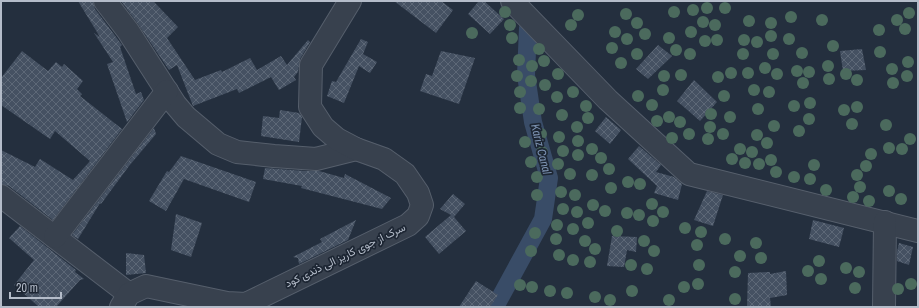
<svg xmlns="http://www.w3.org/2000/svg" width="919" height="308" viewBox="0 0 919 308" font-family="'Archivo Narrow',Vazirmatn,sans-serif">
<defs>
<pattern id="building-cross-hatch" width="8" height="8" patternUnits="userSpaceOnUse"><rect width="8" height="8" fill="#455162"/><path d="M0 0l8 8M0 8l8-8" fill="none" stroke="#5d6877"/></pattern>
</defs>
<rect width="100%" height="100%" fill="#242f3e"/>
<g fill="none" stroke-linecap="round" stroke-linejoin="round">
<polyline stroke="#394c67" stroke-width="18" points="495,307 543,219 549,178 533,122 526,75 528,28"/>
</g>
<g fill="url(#building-cross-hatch)">
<polygon points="78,1 93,1 95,9 122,45 120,47 136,94 141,92 144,100 127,122 107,64 113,62 94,33 100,37"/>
<polygon points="121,1 153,1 178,27 167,38 195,80 221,70 222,72 250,58 257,70 281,56 287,65 308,40 310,42 300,59 298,72 294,77 296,80 279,90 271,77 239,93 237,89 193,106 177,65 169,70 138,24"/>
<polygon points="394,1 441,1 453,10 436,33"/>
<polygon points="479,1 484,1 504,19 490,34 468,14"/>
<polygon points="361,39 368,42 363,54 377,62 370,73 359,66 344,103 327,96 332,81 336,82"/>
<polygon points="658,45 672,56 648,79 636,69"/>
<polygon points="862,49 866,70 843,71 840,51"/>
<polygon points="22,51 48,71 56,62 62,67 64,64 83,81 77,89 82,94 80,96 122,129 53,220 9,186 1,184 1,150 35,167 40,159 73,180 90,161 55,131 50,139 1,105 1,78"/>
<polygon points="441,51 475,58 459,104 420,91 426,74 432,76"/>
<polygon points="694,80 717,102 700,121 677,101"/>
<polygon points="280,110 299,113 302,117 299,142 261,136 263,116 279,118"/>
<polygon points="606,117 621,130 610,144 595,131"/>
<polygon points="154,128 156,134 129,166 101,204 100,203 78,239 72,235"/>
<polygon points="639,146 661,165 656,172 674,177 682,184 678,200 654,193 657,186 628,159"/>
<polygon points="181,156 256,182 249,202 184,179 166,211 149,201 167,171 169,172"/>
<polygon points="265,168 305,171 319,171 344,178 345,174 391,198 382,209 301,188 302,186 263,179"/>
<polygon points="707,191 723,195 713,226 694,220"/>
<polygon points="453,194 465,204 454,217 466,231 439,254 425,237 451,215 440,209"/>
<polygon points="176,214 202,223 191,257 171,250"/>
<polygon points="356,220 348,240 299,264 298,258 293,257 322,242 320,239"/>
<polygon points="813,220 844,228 839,247 809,239"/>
<polygon points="20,226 76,270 75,272 84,279 80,280 56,307 39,307 14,285 34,260 9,238"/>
<polygon points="612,236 637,237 636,252 627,250 624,267 607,266"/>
<polygon points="899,243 913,247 909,265 897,261 897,252"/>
<polygon points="126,253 144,255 146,273 126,275"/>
<polygon points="786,271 787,295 770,298 771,307 747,307 748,273 770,272 770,274"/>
<polygon points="476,281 498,295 490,307 459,307"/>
</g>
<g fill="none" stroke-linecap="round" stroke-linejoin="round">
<g stroke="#565f6c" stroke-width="24">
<g id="minor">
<polyline points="105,1 128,31 175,104 186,117 218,144 237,152 274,156 316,159 356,149"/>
<polyline points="512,1 608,100 689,174 918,231"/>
<polyline points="1,196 129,294"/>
<polyline points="55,237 167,91"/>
<polyline points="121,307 129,294 146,286 227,303 246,304 408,225 418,216 422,205 418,193 405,174 384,159 356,149 337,139 323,127 310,107 311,65 350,1"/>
<polyline points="884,307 885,222"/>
</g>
</g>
<use href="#minor" stroke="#38414e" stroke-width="22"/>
</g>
<g fill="#4b6a5d">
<circle cx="707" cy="8" r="6"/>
<circle cx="725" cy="8" r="6"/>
<circle cx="693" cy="10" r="6"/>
<circle cx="505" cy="12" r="6"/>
<circle cx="674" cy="12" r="6"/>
<circle cx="909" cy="13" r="6"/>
<circle cx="626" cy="14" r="6"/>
<circle cx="578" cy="15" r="6"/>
<circle cx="791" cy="17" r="6"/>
<circle cx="822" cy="20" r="6"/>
<circle cx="897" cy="20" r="6"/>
<circle cx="749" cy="21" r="6"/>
<circle cx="703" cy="22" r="6"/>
<circle cx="637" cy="23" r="6"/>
<circle cx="771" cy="23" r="6"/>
<circle cx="510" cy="25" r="6"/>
<circle cx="571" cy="25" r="6"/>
<circle cx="715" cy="25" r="6"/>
<circle cx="905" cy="29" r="6"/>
<circle cx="879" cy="30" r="6"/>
<circle cx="615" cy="32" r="6"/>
<circle cx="691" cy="32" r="6"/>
<circle cx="472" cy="33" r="6"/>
<circle cx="645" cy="34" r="6"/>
<circle cx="771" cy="36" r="6"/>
<circle cx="512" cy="38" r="6"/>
<circle cx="669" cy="38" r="6"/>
<circle cx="627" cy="39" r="6"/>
<circle cx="789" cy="39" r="6"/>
<circle cx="717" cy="40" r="6"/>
<circle cx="744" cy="40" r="6"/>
<circle cx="705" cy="41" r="6"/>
<circle cx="757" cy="42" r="6"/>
<circle cx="833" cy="46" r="6"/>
<circle cx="612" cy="48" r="6"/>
<circle cx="539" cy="49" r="6"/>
<circle cx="676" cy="50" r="6"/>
<circle cx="880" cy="52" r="6"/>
<circle cx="802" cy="53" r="6"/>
<circle cx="637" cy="54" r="6"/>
<circle cx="690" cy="54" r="6"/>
<circle cx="743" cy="54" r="6"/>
<circle cx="773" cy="54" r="6"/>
<circle cx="519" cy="60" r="6"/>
<circle cx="544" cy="61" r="6"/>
<circle cx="908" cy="62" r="6"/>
<circle cx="621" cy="63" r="6"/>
<circle cx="532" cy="66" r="6"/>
<circle cx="828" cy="66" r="6"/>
<circle cx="765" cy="68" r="6"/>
<circle cx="892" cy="69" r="6"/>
<circle cx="797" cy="71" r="6"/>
<circle cx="809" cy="72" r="6"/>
<circle cx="731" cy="73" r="6"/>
<circle cx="748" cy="73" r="6"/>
<circle cx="558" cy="74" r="6"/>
<circle cx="777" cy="74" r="6"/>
<circle cx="846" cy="74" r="6"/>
<circle cx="681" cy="75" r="6"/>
<circle cx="517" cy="76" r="6"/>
<circle cx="664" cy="76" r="6"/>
<circle cx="907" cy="76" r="6"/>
<circle cx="718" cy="77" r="6"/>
<circle cx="829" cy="79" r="6"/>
<circle cx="857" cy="80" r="6"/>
<circle cx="531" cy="81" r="6"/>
<circle cx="803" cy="83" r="6"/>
<circle cx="893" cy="83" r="6"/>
<circle cx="545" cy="85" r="6"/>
<circle cx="663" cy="90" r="6"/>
<circle cx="754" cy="90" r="6"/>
<circle cx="520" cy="92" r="6"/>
<circle cx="573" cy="92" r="6"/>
<circle cx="769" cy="92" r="6"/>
<circle cx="638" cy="96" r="6"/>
<circle cx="724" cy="96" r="6"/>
<circle cx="557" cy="97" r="6"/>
<circle cx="810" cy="103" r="6"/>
<circle cx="652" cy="105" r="6"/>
<circle cx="586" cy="106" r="6"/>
<circle cx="794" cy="106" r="6"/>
<circle cx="857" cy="107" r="6"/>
<circle cx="520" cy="108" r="6"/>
<circle cx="539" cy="109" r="6"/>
<circle cx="758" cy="109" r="6"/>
<circle cx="844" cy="110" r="6"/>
<circle cx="711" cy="114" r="6"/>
<circle cx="562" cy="115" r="6"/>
<circle cx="669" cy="117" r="6"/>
<circle cx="730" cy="117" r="6"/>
<circle cx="588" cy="118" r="6"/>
<circle cx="809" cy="119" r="6"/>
<circle cx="657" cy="121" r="6"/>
<circle cx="680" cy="122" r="6"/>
<circle cx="852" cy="124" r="6"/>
<circle cx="886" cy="125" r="6"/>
<circle cx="774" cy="126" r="6"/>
<circle cx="577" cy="127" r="6"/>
<circle cx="710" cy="127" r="6"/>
<circle cx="799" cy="131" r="6"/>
<circle cx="541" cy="134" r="6"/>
<circle cx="689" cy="134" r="6"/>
<circle cx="723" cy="134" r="6"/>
<circle cx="757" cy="135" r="6"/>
<circle cx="559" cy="137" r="6"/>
<circle cx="672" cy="138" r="6"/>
<circle cx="708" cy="139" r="6"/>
<circle cx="910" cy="139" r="6"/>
<circle cx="578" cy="141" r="6"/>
<circle cx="525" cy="142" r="6"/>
<circle cx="767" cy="143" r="6"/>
<circle cx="889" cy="148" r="6"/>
<circle cx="592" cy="149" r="6"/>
<circle cx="740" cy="149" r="6"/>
<circle cx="902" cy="149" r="6"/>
<circle cx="563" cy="151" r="6"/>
<circle cx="542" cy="152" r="6"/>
<circle cx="752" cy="152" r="6"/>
<circle cx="871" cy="154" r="6"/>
<circle cx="578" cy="155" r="6"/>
<circle cx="601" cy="158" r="6"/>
<circle cx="732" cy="159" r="6"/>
<circle cx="771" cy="160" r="6"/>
<circle cx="531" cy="162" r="6"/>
<circle cx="745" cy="163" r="6"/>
<circle cx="558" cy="164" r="6"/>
<circle cx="759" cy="164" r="6"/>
<circle cx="814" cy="165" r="6"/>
<circle cx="866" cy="166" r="6"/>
<circle cx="609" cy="169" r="6"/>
<circle cx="776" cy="172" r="6"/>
<circle cx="570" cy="174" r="6"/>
<circle cx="592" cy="175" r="6"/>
<circle cx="857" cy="175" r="6"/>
<circle cx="537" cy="177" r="6"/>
<circle cx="794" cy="177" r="6"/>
<circle cx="810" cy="179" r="6"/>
<circle cx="628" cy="182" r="6"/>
<circle cx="640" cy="184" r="6"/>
<circle cx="860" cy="187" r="6"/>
<circle cx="611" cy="188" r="6"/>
<circle cx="826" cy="190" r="6"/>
<circle cx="889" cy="191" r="6"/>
<circle cx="561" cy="192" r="6"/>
<circle cx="537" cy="195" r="6"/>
<circle cx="575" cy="195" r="6"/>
<circle cx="853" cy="197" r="6"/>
<circle cx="901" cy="199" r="6"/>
<circle cx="869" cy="201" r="6"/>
<circle cx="652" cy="204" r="6"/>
<circle cx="593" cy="205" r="6"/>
<circle cx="563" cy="209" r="6"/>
<circle cx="605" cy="211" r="6"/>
<circle cx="577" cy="212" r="6"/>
<circle cx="663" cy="212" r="6"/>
<circle cx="627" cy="213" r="6"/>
<circle cx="639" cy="215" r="6"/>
<circle cx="653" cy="221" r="6"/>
<circle cx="588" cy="223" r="6"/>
<circle cx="557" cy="225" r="6"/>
<circle cx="685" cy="228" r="6"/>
<circle cx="573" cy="229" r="6"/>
<circle cx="617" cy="231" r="6"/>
<circle cx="701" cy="232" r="6"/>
<circle cx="535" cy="233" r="6"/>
<circle cx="556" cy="239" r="6"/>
<circle cx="725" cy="239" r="6"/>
<circle cx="585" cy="241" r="6"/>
<circle cx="644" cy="241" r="6"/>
<circle cx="756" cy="243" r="6"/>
<circle cx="697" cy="245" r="6"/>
<circle cx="595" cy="249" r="6"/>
<circle cx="531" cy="251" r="6"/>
<circle cx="654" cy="251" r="6"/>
<circle cx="559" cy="255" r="6"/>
<circle cx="740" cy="256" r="6"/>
<circle cx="761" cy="258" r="6"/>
<circle cx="573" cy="260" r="6"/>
<circle cx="819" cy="261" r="6"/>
<circle cx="590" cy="262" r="6"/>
<circle cx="631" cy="265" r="6"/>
<circle cx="699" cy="265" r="6"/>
<circle cx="846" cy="268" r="6"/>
<circle cx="647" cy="269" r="6"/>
<circle cx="808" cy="271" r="6"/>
<circle cx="735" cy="272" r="6"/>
<circle cx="859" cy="272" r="6"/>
<circle cx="821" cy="279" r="6"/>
<circle cx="698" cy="284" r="6"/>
<circle cx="911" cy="284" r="6"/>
<circle cx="520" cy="285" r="6"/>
<circle cx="532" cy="287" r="6"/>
<circle cx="684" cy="287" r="6"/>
<circle cx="855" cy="288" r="6"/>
<circle cx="898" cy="289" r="6"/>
<circle cx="550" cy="291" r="6"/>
<circle cx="632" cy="291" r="6"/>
<circle cx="567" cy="293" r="6"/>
<circle cx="595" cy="297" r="6"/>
<circle cx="735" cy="299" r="6"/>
<circle cx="610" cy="300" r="6"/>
<circle cx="669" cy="300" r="6"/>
</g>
<g text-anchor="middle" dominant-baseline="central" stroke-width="3.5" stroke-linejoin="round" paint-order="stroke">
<g font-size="11" fill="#b4bcc9" stroke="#1d2633">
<text transform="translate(345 255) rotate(-26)">سرک از جوی کاریز الی ذندی کود</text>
</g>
<g font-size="12" font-style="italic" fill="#7c92b1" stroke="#1d2633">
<text transform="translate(541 149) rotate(76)">Kariz Canal</text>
</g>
</g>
<rect width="919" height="308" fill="none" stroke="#b4bcc9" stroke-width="4"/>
<path d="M10 292v6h51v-6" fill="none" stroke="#b4bcc9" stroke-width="2"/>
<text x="16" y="292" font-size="12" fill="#b4bcc9" stroke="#1d2633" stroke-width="3" paint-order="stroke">20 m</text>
</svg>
